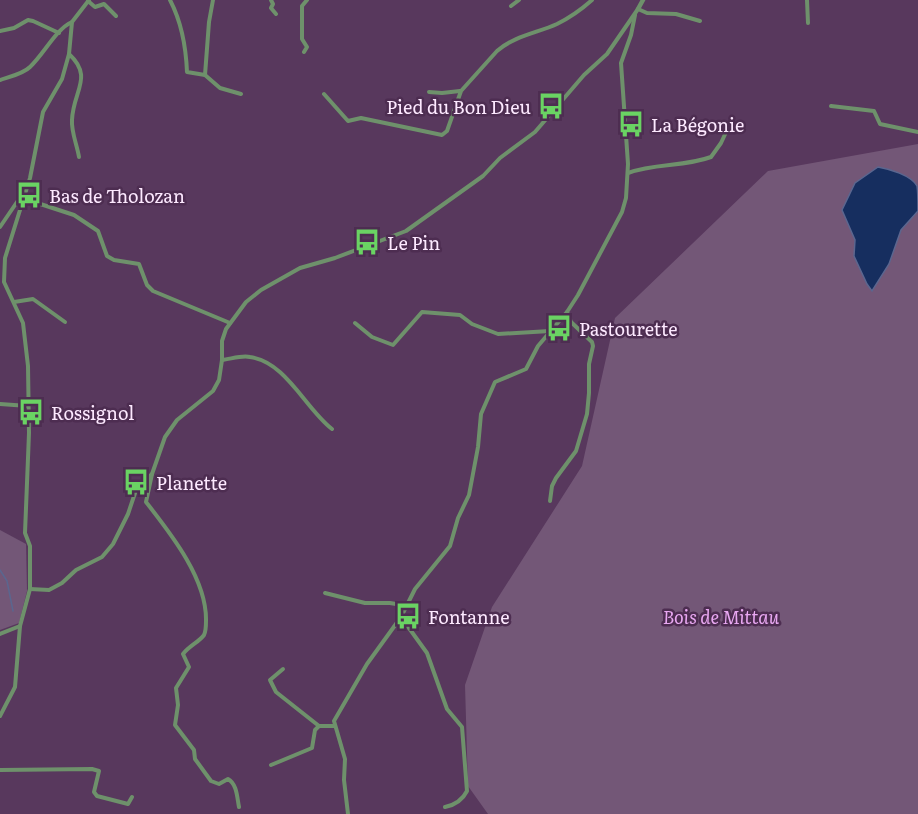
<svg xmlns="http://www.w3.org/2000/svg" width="918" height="814" viewBox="0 0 918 814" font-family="Literata,serif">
<rect width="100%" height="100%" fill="#58385d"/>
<g fill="#735777">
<polygon points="918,144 918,814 488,814 468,786 465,685 492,607 582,466 615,318 768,171"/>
<polygon points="0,530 26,544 27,591 19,623 0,630"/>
</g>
<path fill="#162e5f" stroke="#5b668f" stroke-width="1.5" d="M 878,167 C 889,169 911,175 917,186 C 918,192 918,204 918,211 L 901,230 L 889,264 L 872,291 L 867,284 L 854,256 L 855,240 L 842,210 L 855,183 Z"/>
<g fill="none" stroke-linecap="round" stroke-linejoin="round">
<polyline stroke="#5b668f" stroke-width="1.5" points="0,570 7,581 13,611"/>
<g stroke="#6e916b" stroke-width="4">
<path d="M 170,0 C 182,23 186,47 187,72 L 205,75"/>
<polyline points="213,0 209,22 205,75 220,88 241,94"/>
<polyline points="271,0 273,4 271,8 276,14"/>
<polyline points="807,0 808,23"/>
<polyline points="88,1 95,7 104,4 116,16"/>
<polyline points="511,6 519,0"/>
<polyline points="0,31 14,28 28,20 33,21 59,33"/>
<polyline points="304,52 307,47 302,39 302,6 307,0"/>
<path d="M 69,54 C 94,77 73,91 72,120 C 71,131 77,145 79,157"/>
<path d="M 0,80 C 9,77 23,74 30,67 C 44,54 56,29 72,22"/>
<polyline points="429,92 442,93 460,91"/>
<path d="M 324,94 L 348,121 L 361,118 L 442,135 L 447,131 L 461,91 L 497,51 C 514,36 537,33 557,24 C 569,18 582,9 592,0"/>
<polyline points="831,106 874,111 880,124 918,132"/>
<path d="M 628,173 C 655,163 684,167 711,157 L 721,143 L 727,130"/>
<polyline points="22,198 74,215 98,231 107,256 114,260 139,264 147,285 153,291 230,323"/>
<polyline points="0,227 17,202 22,199"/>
<polyline points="14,302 33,299 65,322"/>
<polyline points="355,323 372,337 393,345 422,312 460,315 472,324 498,334 550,331"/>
<path d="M 222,360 C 231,359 242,355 250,357 C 286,362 305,408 332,429"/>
<polyline points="0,404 28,406"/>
<path d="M 152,474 L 146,502 C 171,534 207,579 206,621 C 206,625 206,631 204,635 C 199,642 189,646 183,654 L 189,667 L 176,688 L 178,705 L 175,725 L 194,750 L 195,759 L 211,781 L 219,784 L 228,779 C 237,784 237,797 239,807"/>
<polyline points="550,501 552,486 556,478 576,451 587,414 589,393 589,364 593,346 592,342 571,322 567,312"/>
<polyline points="30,589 49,590 62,583 76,570 102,557 113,544 128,514 136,490 152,474 165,437 177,420 213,391 219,380 222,360 222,341 226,329 246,302 261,290 300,268 335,258 406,231 483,176 500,158 535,132 584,75 607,54 638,9 647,13 676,14 700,21"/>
<polyline points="325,593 365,603 390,603 408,606"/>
<path d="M 401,617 L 427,653 L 447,709 L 462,727 L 467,791 C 463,799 455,805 445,807"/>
<polyline points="0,634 20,626"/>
<polyline points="283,669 270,680 276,692 319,726 335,726"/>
<polyline points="0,716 15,687 20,626 30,589 30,546 25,533 29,433 28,366 23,323 4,282 5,258 30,178 43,112 62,79 69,54 72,22 89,0"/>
<polyline points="271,765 312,748 315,730 319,726"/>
<polyline points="0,770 92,769 99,771 94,792 97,796 128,804 132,797"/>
<polyline points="348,814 344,780 345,759 334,721 367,664 401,617 415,589 450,546 458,518 469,495 478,447 481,414 495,382 526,369 538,346 567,312 578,295 622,212 626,198 628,164 621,63 631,35 635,15"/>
</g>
<polyline stroke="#6e916b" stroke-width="4.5" points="638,9 643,0"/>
</g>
<defs>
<g id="bus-bare" transform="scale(2.07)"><path d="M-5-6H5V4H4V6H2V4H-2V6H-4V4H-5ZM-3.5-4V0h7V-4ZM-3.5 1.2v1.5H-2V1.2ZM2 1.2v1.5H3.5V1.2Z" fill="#6ad363" stroke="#4d2d51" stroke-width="2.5" paint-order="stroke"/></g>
</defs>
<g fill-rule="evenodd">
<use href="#bus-bare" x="551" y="106"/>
<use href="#bus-bare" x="631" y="124"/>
<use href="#bus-bare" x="29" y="195"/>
<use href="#bus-bare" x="367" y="242"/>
<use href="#bus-bare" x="559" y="328"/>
<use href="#bus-bare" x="31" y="412"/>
<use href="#bus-bare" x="136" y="482"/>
<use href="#bus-bare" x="408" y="616"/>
</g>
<g text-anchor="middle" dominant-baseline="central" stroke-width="5" stroke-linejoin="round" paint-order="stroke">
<g font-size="18" fill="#fde9ff" stroke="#4d2d51" text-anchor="start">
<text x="531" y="106" text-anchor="end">Pied du Bon Dieu</text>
<text x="651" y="124">La Bégonie</text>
<text x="49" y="195">Bas de Tholozan</text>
<text x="387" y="242">Le Pin</text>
<text x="579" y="328">Pastourette</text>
<text x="51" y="412">Rossignol</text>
<text x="156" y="482">Planette</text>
<text x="428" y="616">Fontanne</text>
</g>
<g font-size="18" font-style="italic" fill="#e9a8f2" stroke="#4d2d51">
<text x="721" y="616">Bois de Mittau</text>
</g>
</g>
</svg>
